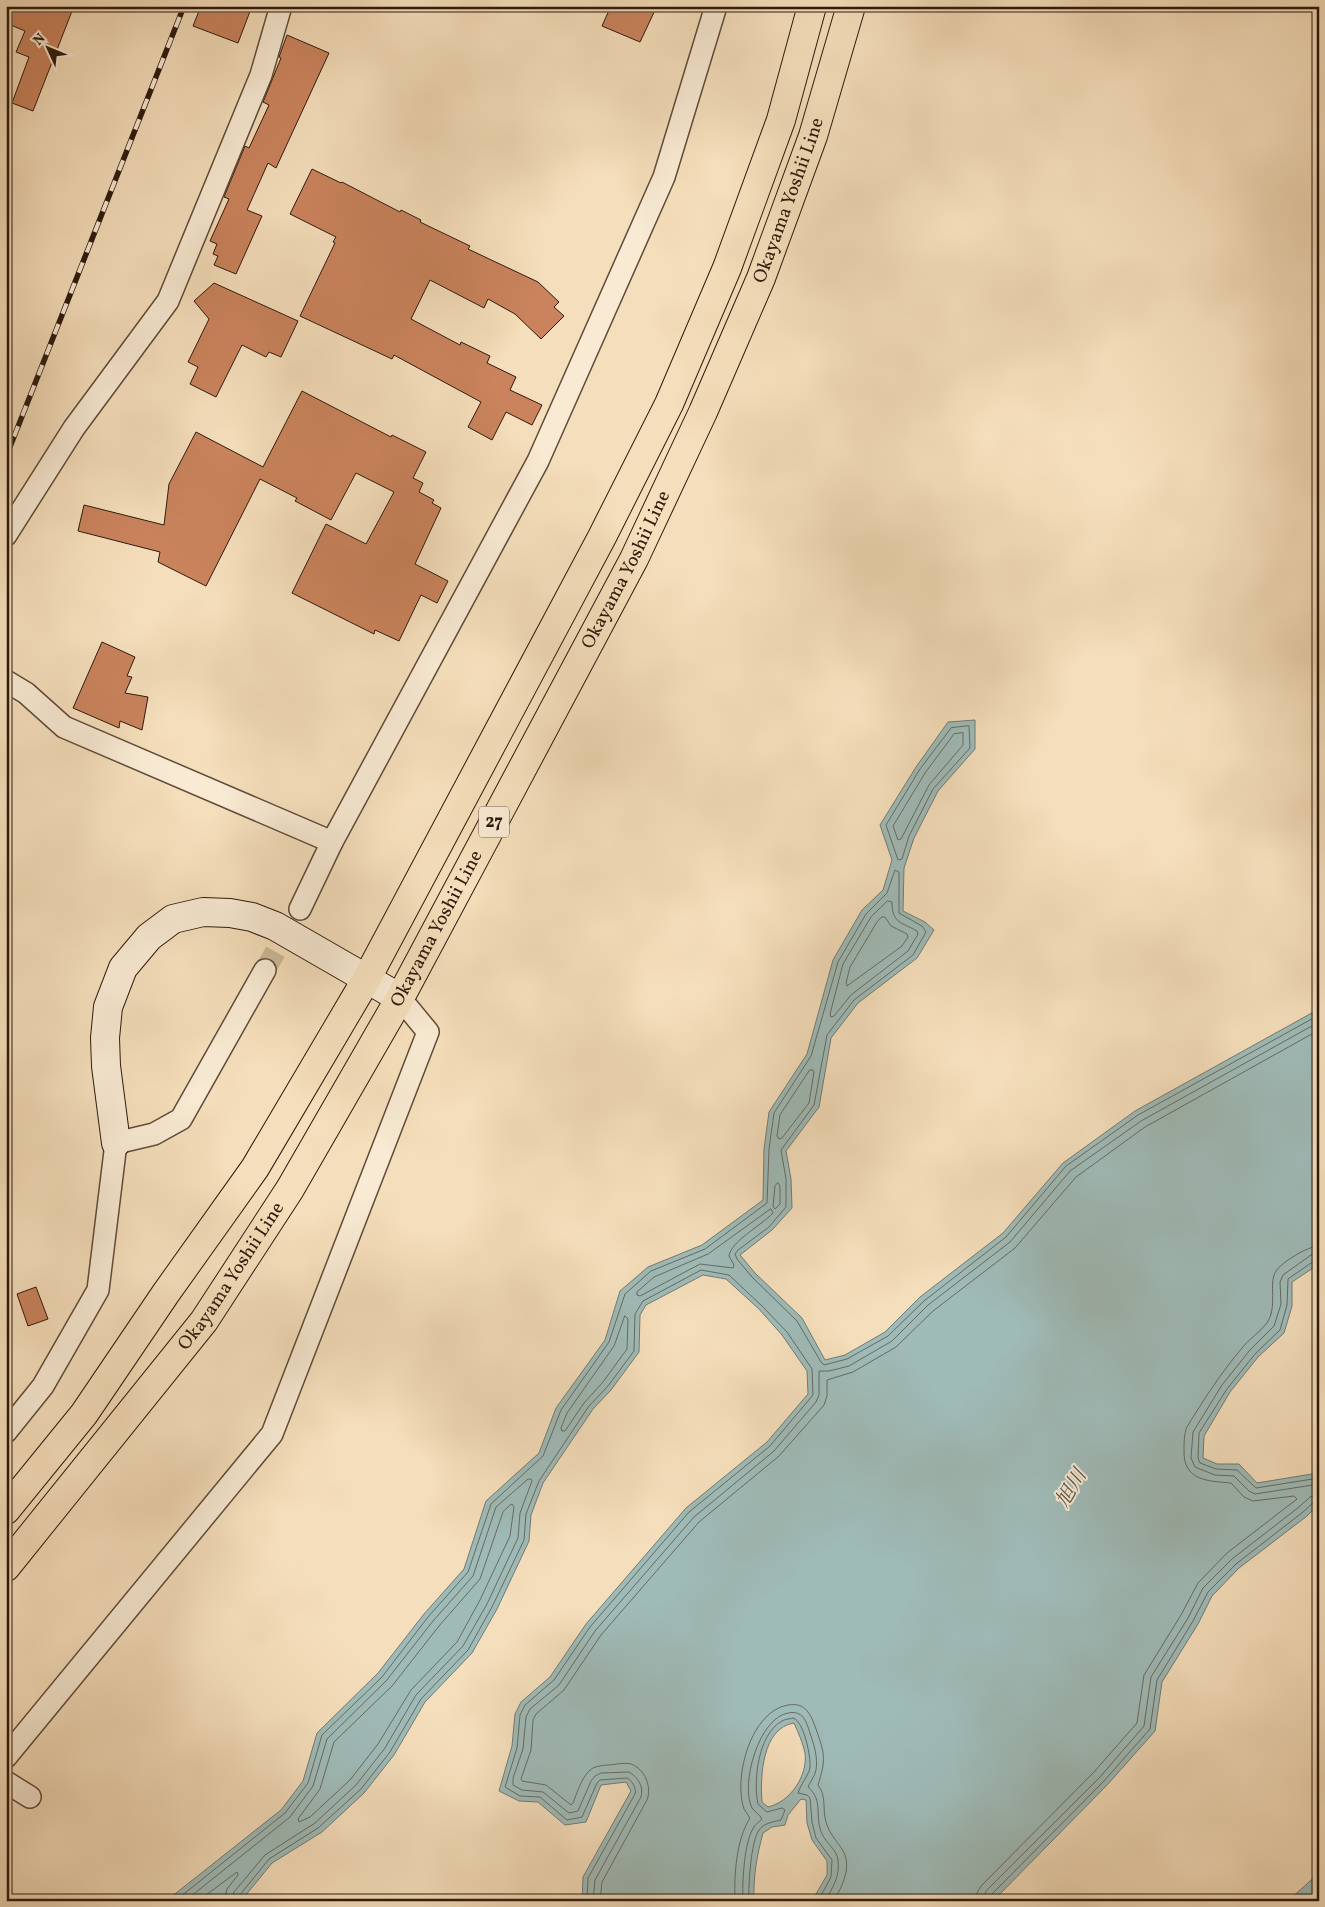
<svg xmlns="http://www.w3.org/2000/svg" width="1325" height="1907" viewBox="0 0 1325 1907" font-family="Vollkorn,'Noto Serif JP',serif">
<rect width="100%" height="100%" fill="#f5debb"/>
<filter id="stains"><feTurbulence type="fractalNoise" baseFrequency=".004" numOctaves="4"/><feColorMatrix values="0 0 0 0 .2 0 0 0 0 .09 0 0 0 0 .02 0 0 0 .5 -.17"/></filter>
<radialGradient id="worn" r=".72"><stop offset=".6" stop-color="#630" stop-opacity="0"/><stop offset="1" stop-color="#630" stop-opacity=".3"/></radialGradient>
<g fill="#9fbbb8" stroke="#717b74" fill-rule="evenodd">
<path d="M 975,720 L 975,749 L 938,791 L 914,838 L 904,868 L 903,911 L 925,922 L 934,930 L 917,958 L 858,1003 L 831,1038 L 819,1107 L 786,1151 L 791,1179 L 792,1208 L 772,1230 L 740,1255 L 755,1273 L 802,1318 L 825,1360 L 845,1355 L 885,1332 L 920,1297 L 1003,1233 L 1063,1163 L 1135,1111 L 1319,1009 L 1319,1264 L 1292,1282 L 1292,1306 L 1284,1333 L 1258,1357 L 1230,1392 L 1204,1436 L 1203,1458 L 1217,1464 L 1239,1464 L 1257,1483 L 1318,1473 L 1319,1504 L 1307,1516 L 1239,1568 L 1212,1596 L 1198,1624 L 1162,1682 L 1155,1731 L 1108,1784 L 993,1901 L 812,1901 L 827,1875 L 827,1861 L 812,1840 L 807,1823 L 806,1800 L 801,1799 L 788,1815 L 785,1825 L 772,1827 L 763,1833 C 757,1855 753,1877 754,1901 L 582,1901 L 583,1877 L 631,1791 L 626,1782 L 601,1785 L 586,1822 L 565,1825 L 538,1802 L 519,1801 L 499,1791 L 512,1746 L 515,1714 L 521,1702 L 550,1677 L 586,1624 L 686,1508 L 767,1442 L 808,1394 L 807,1371 L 782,1335 L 759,1309 L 726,1279 L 703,1275 L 646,1305 L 640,1315 L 639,1352 L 611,1390 L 593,1409 L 543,1483 L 531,1515 L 529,1541 L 497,1609 L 472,1653 L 425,1702 L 394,1755 L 364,1793 L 322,1832 L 272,1863 L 241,1901 L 166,1901 L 281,1810 L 303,1781 L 317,1733 L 378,1673 L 424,1614 L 464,1569 L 486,1501 L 539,1453 L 556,1408 L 605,1340 L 620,1291 L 648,1267 L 702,1245 L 763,1200 L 764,1149 L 769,1112 L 807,1054 L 833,960 L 862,910 L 883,890 L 892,860 L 880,825 L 916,767 L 948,722 ZM 794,1723 C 798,1732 803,1743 805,1753 C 808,1776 790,1802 768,1807 L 762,1802 C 760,1777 762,1728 794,1723 Z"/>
<polygon points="1319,1873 1319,1901 1287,1901 1289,1900"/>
</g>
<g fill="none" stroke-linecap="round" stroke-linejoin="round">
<g stroke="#666a62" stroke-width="1">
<polygon points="969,726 970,748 933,789 909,836 902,859 898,860 886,825 920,769 951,728"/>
<polygon points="963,733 963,745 929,785 901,839 898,840 893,826 925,773 954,734"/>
<path d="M 888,901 L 892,902 C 892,923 901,922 917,931 L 918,934 L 908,951 L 851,995 L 834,1016 L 831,1017 L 830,1014 L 843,964 L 871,917 Z"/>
<polygon points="882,917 885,917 891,926 907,934 908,937 902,946 847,986 846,983 850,967 877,922"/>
<polygon points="810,1070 813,1070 814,1072 809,1103 782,1138 779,1139 777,1136 780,1115"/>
<polygon points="778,1183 780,1186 780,1204 775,1209 773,1206 775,1186"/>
<path d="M 771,1209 L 773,1213 C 762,1225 731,1241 729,1256 L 734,1265 L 733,1268 L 700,1264 L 640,1296 L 637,1295 L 637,1292 L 654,1277 L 708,1254 Z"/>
<polyline points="1319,1253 1311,1255 1283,1275 1280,1282 1281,1304 1274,1326 1250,1350 1222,1385 1193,1432 1191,1458 1195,1467 1215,1475 1234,1476 1249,1491 1255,1494 1319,1484"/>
<polyline points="1319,1260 1314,1261 1288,1279 1287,1305 1280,1330 1255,1354 1227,1389 1199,1433 1198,1458 1200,1463 1216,1469 1237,1470 1256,1488 1319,1478"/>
<polygon points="625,1316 628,1319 627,1349 603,1382 584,1403 565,1431 562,1431 561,1428 567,1413 614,1346"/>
<polygon points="510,1505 512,1504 514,1507 510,1536 480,1600 457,1642 411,1690 378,1744 350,1780 310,1817 299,1822 298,1819 320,1789 334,1742 392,1686 439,1626 480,1579 503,1512"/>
<polyline points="175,1901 285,1813 308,1783 322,1735 382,1677 428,1617 468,1572 491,1504 543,1456 561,1410 609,1342 625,1294 651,1271 705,1249 767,1203 769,1149 774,1113 811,1056 838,962 866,914 887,893 895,870 899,872 899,913 922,926 926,932 913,955 854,1000 827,1035 814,1105 781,1150 786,1179 786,1207 769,1227 738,1250 735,1254 737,1259 752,1277 797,1321 821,1362 824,1365 847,1359 888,1336 924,1301 1006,1237 1066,1166 1138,1115 1319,1015"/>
<polyline points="185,1901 290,1817 313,1786 327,1739 386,1681 433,1621 473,1576 496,1507 528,1479 531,1479 532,1481 520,1513 518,1538 487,1604 463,1646 416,1695 385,1748 356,1785 315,1823 265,1855 234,1892 231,1901"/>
<polyline points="198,1901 237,1872 238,1875 227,1889 224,1901"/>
<path d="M 238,1901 L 239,1896 L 269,1859 L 318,1828 L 361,1789 L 390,1752 L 421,1699 L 468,1650 L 492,1607 L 524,1540 L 526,1514 L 539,1481 L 589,1406 L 608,1386 L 634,1351 L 635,1314 L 643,1301 L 701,1270 L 729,1275 L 762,1306 L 787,1332 L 812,1369 L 813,1395 L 770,1446 L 689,1512 L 590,1627 L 554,1680 L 525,1705 L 520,1715 L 517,1748 L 505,1787 L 520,1796 L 540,1797 L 567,1820 L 582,1817 L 597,1783 L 600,1780 L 627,1778 C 632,1780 637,1789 635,1794 L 588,1878 L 587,1901"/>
<path d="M 593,1901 L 595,1880 L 641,1797 C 644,1787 638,1777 629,1772 L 601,1773 L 595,1776 L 591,1781 L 578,1811 L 569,1813 L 543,1792 L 522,1790 L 513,1785 L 513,1778 L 523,1749 L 526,1717 L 530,1709 L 559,1685 L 595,1631 L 694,1517 L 774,1451 L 816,1402 L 819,1395 L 819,1371 L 829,1371 L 849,1366 L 892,1341 L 928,1305 L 1010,1242 L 1070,1171 L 1141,1121 L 1319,1022"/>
<path d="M 600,1901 L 602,1882 L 647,1800 C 652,1787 645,1769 631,1764 C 623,1762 615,1765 607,1765 C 600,1766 594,1766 589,1771 C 581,1779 577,1793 573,1803 L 571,1805 L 546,1785 L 522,1781 L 521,1779 L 531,1750 L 533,1720 L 536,1714 L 564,1690 L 601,1635 L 699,1522 L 779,1456 L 824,1405 L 827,1396 L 827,1380 L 853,1372 L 896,1347 L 933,1311 L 1015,1248 L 1076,1177 L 1145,1127 L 1319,1030"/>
<path d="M 735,1901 C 734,1875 736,1840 750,1818 C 748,1815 746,1812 744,1809 C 733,1777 751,1711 788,1705 C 806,1702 811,1715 816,1729 C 825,1754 826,1760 818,1785 C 827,1797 822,1808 826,1822 C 829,1833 836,1840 842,1849 C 853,1866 842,1886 834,1901"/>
<path d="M 743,1901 C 742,1884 744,1841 754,1827 C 756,1824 760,1821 762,1819 C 760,1815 755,1812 752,1808 C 740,1784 759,1718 788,1713 C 803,1710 806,1721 810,1733 C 814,1745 818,1757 816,1770 C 815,1776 810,1782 808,1787 C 824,1801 814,1816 822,1834 C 826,1843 837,1850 838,1860 C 840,1877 833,1887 825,1901"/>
<path d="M 749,1901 C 748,1886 751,1841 759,1830 C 764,1823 773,1822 781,1820 L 785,1810 L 782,1808 L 767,1812 L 758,1804 C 753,1781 758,1734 782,1721 C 785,1719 790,1719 793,1718 C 804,1721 811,1757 810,1768 C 808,1776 801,1784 798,1793 L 807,1795 L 810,1798 L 812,1822 L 816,1838 L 832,1860 L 831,1877 L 818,1901"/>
<path d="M 976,1901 L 977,1893 L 981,1886 L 1094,1772 L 1137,1723 L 1144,1675 L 1181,1615 L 1198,1583 L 1227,1553 L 1297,1499 L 1294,1496 L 1253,1501 L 1244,1497 L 1231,1483 C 1208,1481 1183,1481 1184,1450 C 1184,1442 1184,1434 1187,1427 C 1204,1399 1221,1373 1242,1348 C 1249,1339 1260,1332 1267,1323 C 1278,1307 1268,1283 1276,1271 C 1282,1262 1308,1246 1319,1246"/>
<polyline points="983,1901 986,1891 1100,1777 1144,1726 1151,1677 1188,1618 1203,1588 1232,1559 1299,1507 1310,1497 1319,1494"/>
<polyline points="990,1901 991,1895 1104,1781 1150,1729 1157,1680 1193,1621 1208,1592 1236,1564 1303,1512 1314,1502 1319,1501"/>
</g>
</g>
<g fill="#ca835d" stroke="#2d1a0d">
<polygon points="6,6 74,6 33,111 12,103 29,57 16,52 25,31 6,23"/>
<polygon points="201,6 252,6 238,43 193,26"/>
<polygon points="611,6 657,6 640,42 602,26"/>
<polygon points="287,35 329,53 276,168 268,163 247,210 262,216 236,274 214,265 218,256 213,254 217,244 210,241 229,199 224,197 245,146 249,148 269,105 263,102 281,58 279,57"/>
<polygon points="312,169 341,183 342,182 400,212 401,210 421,220 420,222 470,246 468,249 538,282 559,302 554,307 564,316 541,339 515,314 488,299 484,308 430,280 411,319 460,345 461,342 490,356 487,363 516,377 510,390 542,405 532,425 506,412 492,440 468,427 481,402 394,355 392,359 300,316 335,243 333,242 336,237 290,214"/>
<polygon points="214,283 298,321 281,357 269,352 266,357 242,345 216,397 190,384 198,367 188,362 209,319 194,301"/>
<polygon points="302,391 391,437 392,435 426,452 413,478 423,483 419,492 434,500 432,503 441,508 415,564 448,581 437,603 421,595 399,641 375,630 374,634 292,593 326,524 366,544 394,492 356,473 331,520 295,501 297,498 260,479 206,586 158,562 160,552 78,531 84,505 164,525 169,484 196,432 263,467"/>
<polygon points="102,642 135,657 127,676 132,677 125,693 148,697 142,730 120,721 119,728 73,708"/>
<polygon points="36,1287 48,1319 28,1326 17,1294"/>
</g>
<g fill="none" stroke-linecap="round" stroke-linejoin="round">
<polyline stroke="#cdb798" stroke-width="21" stroke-dasharray="21 11" stroke-linecap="butt" points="265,970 300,909"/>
<g stroke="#5f4b38" stroke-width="24">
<g id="street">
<polyline points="6,535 74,428 168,301 261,75 281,6"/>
<polyline points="6,681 26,693 64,727 332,842"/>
<polyline points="300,909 332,842 538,461 664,177 716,6"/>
<polyline points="6,1432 43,1386 98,1290 116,1143 154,1134 181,1119 265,970"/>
<polyline points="6,1757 272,1434 428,1032 400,998"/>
<polyline points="6,1782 30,1797"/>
</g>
</g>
<g stroke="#2d1a0d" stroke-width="30">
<polyline id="secondary" points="116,1143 106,1066 105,1038 108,1007 123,968 149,937 173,919 203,912 230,913 252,917 275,926 400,998"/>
</g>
<g stroke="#2d1a0d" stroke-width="30">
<g id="primary">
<polyline points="6,1510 84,1414 166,1293 255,1168 366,980 602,537 669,404 727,268 781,120 812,6"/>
<path id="s1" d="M 6,1567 L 204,1321 L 290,1189 L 400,998 L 634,559 L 703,412 L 761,278 L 813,136 L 851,6"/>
</g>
</g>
<use href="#street" stroke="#f8ead3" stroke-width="21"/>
<use href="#secondary" stroke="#f8ead3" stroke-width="28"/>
<use href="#primary" stroke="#f5debb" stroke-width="28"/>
<g stroke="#2d1a0d" stroke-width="5.5">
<polyline id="rail" points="6,457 184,6"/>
</g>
<use href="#rail" stroke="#f8ead3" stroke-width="4" stroke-dasharray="11" stroke-linecap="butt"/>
</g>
<g text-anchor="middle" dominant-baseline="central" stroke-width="4" stroke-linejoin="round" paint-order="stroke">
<rect fill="#f8ead3" stroke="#6a5848" stroke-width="1" x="479" y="806.5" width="30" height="31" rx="4"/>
<g font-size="18" font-weight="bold" fill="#2d1a0d">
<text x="494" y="822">27</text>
</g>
<g font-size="19" fill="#2d1a0d" stroke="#f8ead3">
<text stroke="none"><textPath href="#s1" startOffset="1582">Okayama Yoshii Line</textPath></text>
<text stroke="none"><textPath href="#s1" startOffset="1178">Okayama Yoshii Line</textPath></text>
<text stroke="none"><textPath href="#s1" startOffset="772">Okayama Yoshii Line</textPath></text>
<text stroke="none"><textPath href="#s1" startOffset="368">Okayama Yoshii Line</textPath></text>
</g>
<g font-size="20" font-style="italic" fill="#555249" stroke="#f8ead3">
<text transform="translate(1072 1489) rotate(-59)">旭川</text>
</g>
</g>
<rect width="1325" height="1907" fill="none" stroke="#f5debb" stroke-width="25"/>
<rect x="8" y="8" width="1310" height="1892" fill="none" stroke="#2d1a0d" stroke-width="2.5"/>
<rect x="12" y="12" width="1300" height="1882" fill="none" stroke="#2d1a0d"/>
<g transform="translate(48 48) rotate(314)" stroke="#f8ead3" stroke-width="4" paint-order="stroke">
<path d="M0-4L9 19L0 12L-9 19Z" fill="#2d1a0d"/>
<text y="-8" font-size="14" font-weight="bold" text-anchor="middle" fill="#2d1a0d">N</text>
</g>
<rect width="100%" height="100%" filter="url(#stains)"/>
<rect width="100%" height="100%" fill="url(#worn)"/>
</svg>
